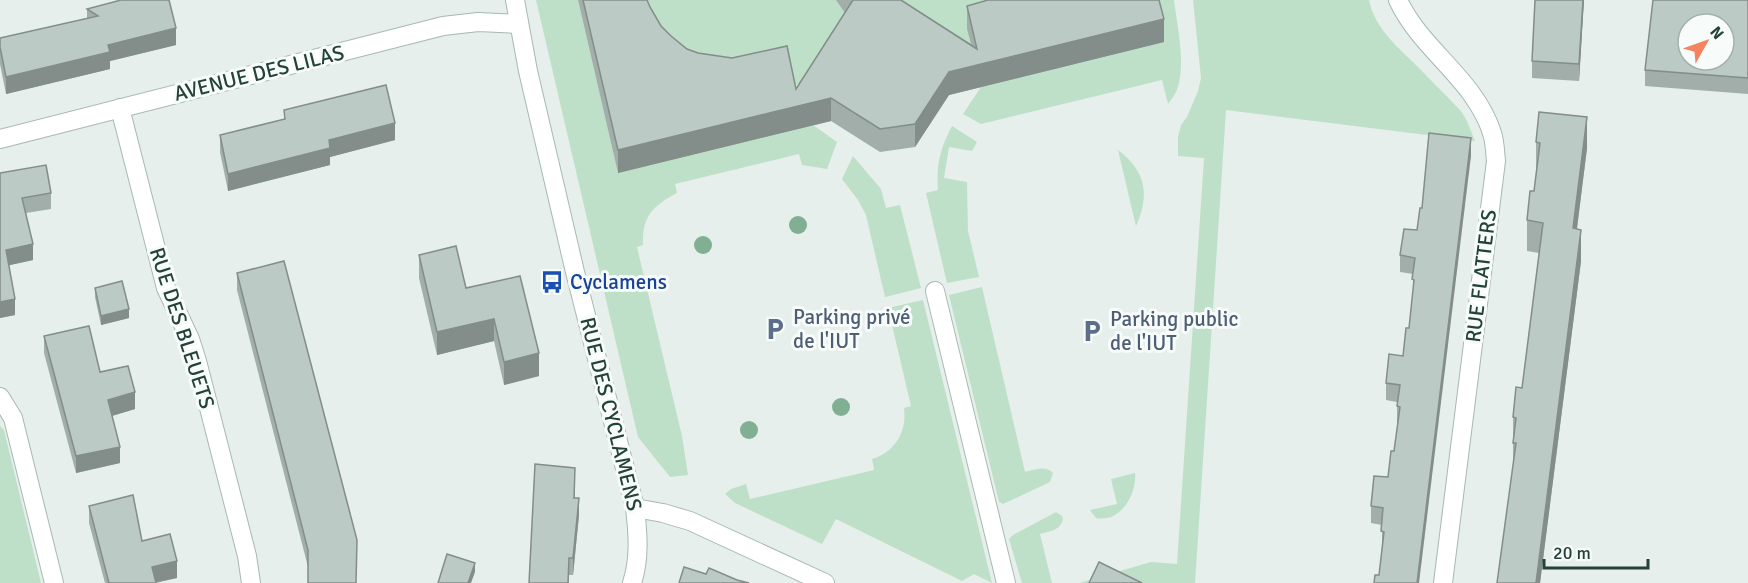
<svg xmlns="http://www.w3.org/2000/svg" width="1748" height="583" viewBox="0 0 1748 583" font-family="Signika,sans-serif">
<rect width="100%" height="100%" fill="#e6efeb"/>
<g fill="#bfe0c8">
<path d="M 536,0 L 578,0 L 618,172 L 813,125 L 837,142 L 827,169 L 802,165 L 799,154 L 675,184 L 677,193 C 653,206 642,216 643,245 L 637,247 L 682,436 L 688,475 L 670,477 L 638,437 Z"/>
<polygon points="641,0 844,0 847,16 816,80 791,86 698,76"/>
<polygon points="891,0 1046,0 971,45"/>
<path d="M 1154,0 L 1174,0 C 1177,25 1187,68 1176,92 C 1174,96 1171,100 1168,104 L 1162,80 L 981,124 L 963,114 L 981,87 L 1163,42 Z"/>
<path d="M 1193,0 L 1369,0 C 1375,29 1398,47 1418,67 C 1432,82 1447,96 1461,111 L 1467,121 L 1475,141 L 1226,110 L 1195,583 L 1079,583 L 1151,562 L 1177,564 L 1204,158 L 1178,156 L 1178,137 L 1181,125 L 1187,117 L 1198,91 L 1201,78 Z"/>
<path d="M 952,126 L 977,142 L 972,151 L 949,147 L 944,178 L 967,182 L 968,231 L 979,277 L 947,283 L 926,193 L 938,190 C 936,165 940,149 952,126 Z"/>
<path d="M 1118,150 C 1146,171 1150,195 1136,226 Z"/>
<polygon points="853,156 881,189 886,208 900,205 921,288 885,297 866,215 858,200 842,179"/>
<path d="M 982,287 L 1025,472 C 1035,470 1045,465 1053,473 L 1050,482 L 1003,504 L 999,502 L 949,295 Z"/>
<path d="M 923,300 L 992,583 L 974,574 L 962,581 L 836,519 L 822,544 L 735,503 L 725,494 L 731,489 L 746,484 L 750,499 L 874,470 L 872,459 C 895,452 907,432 904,408 L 911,406 L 888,308 Z"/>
<polygon points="0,426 4,430 41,583 0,583"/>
<path d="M 1135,473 C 1137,494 1121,523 1096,518 L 1090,510 L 1117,504 L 1111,479 Z"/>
<path d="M 1056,512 L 1062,516 L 1063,519 C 1060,531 1050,531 1040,534 L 1052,583 L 1022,583 L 1009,539 L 1013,535 Z"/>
</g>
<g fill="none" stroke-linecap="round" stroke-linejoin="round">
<g stroke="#a8b8b2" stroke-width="20">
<polyline id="service" points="935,291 1006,583"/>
</g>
<g stroke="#a8b8b2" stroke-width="20">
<g id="minor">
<path d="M 515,0 L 528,71 L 575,272 L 635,508 C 638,534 640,558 632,583"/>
<path d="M 1398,0 C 1421,50 1475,79 1492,133 C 1495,142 1495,152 1496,161 L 1443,583"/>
<polyline points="120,108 166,288 190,339 197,361 247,556 251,583"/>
<polyline points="0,139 443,26 478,22 519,24"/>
<polyline points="0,397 13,418 54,583"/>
<polyline points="635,508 663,513 690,521 825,583"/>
</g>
</g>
<use href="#service" stroke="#fff" stroke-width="18"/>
<use href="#minor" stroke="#fff" stroke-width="18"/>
</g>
<g fill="#80af93">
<circle cx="798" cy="225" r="9"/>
<circle cx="703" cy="245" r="9"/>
<circle cx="841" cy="407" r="9"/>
<circle cx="749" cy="430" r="9"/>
</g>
<g fill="#a1aea9">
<polygon points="578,0 647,0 650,7 661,26 671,36 687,49 796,89 845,13 836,0 901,0 971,44 967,29 967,6 1164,42 949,95 915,147 880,152 831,121 618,173"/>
<polygon points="1535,0 1584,0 1579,81 1532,78 1532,61"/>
<polygon points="1748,0 1748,94 1645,86 1645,70"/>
<polygon points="87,9 176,45 110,61 110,69 6,94 0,64 0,38 87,18"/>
<polygon points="284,110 395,140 330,157 330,165 228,191 220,152 220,135 284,120"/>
<polygon points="1536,142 1587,148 1577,229 1581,261 1540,583 1497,583 1513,468 1513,417 1522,388 1539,253 1527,251 1527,220 1534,191 1536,173"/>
<polygon points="1471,156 1379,575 1382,548 1382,525 1371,523 1371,506 1388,477 1394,451 1398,423 1397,423 1397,402 1386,400 1386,383 1403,356 1409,328 1413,297 1413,274 1400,272 1400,255 1417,230 1422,208"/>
<polygon points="0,173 51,193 51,209 26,213 33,260 9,265 15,315 0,318"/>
<polygon points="419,255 466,288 520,276 539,376 504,385 494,341 437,355 419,278"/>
<polygon points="237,273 357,540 308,567 237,290"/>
<polygon points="95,288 129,318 101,325 95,297"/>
<polygon points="44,336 100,372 135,409 112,416 120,463 76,473 44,353"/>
<polygon points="575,485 575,498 579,515 573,575 569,575 569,583 529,583"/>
<polygon points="89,506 142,541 177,578 156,583 105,583 89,523"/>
</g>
<g fill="#838d89">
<polygon points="1583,0 1584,0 1579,81 1579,64"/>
<polygon points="1164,19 1164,42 949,95 915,147 915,124 949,72"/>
<polygon points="176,28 176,45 110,61 110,69 6,94 6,77 108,45"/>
<polygon points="831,98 831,121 618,173 618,150"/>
<polygon points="1587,117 1587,148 1573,259 1573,228"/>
<polygon points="395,123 395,140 330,157 330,165 228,191 228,174 329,140"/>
<polygon points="1471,138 1471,156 1419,583 1417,583"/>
<polygon points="1581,230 1581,261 1540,583 1536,583"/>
<polygon points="33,244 33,260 6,266 6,250"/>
<polygon points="15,299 15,315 0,318 0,302"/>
<polygon points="129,309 129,318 101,325 101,316"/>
<polygon points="494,319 494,341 437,355 437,332"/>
<polygon points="539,353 539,376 504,385 504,362"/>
<polygon points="135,392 135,409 108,417 108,400"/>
<polygon points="120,447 120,463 76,473 76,456"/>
<polygon points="579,498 579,515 573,575 573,558"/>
<polygon points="177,561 177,578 152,583 152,567"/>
<polygon points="475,563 475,572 471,583 468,583"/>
</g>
<g fill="#bbcac4" stroke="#838d89" stroke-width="1.5" fill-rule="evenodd">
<polygon points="121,0 169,0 176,28 108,45 110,52 6,77 0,47 0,38 98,16 87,9"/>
<polygon points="583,0 647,0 650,7 661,26 671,36 687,49 698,53 732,58 787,46 796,89 853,0 901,0 977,49 967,6 988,0 1159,0 1164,19 949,72 915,124 880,129 831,98 618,150"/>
<polygon points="1535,0 1583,0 1579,64 1532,61"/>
<path d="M 1653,0 L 1748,0 L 1748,78 L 1645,70 ZM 1688,24 L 1724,24 L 1724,60 L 1688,60 Z"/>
<polygon points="386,85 395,123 329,140 330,148 228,174 220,135 285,119 284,110"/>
<polygon points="1539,112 1587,117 1573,228 1581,230 1536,583 1497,583 1516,443 1513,443 1516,418 1513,417 1516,387 1522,388 1543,223 1527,220 1530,191 1534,191 1540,143 1536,142"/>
<polygon points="1429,133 1471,138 1417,583 1374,583 1375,575 1379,575 1384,532 1381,531 1383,508 1371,506 1374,476 1388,477 1391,451 1394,451 1400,407 1397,406 1400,385 1386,383 1389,354 1403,356 1406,328 1409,328 1414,280 1412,279 1415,258 1400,255 1404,229 1417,230 1420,208 1422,208"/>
<polygon points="46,165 51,193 22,198 33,244 6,250 15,299 0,302 0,173"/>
<polygon points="456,246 466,288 520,276 539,353 504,362 494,319 437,332 419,255"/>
<polygon points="284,261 357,540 356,583 308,583 308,550 237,273"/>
<polygon points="122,281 129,309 101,316 95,288"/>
<polygon points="89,326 100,372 128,366 135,392 108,400 120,447 76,456 44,336"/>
<polygon points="535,464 575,468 574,498 579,498 573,558 569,558 568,583 529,583"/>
<polygon points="133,495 142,541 170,534 177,561 152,567 156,583 109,583 89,506"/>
<polygon points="447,554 475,563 468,583 438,583"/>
<polygon points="1099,562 1142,583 1089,583"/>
<polygon points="684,567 706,574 709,568 737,580 749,583 679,583"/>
</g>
<defs>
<g id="bus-bare" transform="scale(1.8)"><path d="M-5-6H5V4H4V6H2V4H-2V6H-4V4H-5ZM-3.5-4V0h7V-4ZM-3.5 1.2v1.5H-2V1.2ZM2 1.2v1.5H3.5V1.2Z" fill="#1a4fb4" stroke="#f7fbf9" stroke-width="2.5" paint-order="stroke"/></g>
<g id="parking-bare" transform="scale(1.8)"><path d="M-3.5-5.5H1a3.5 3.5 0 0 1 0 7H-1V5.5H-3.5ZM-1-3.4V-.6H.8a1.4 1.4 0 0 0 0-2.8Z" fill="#5c6f8a" stroke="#f7fbf9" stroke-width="2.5" paint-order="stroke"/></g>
</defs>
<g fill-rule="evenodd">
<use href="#bus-bare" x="552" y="282"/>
<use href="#parking-bare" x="775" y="329"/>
<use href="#parking-bare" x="1092" y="331"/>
</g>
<g text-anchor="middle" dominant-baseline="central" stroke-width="6" stroke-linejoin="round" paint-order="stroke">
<g font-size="21" fill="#24423a" stroke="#f7fbf9">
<text transform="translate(259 73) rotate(-14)">AVENUE DES LILAS</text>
<text transform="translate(1481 276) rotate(-83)">RUE FLATTERS</text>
<text transform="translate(182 328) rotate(72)">RUE DES BLEUETS</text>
<text transform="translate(611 414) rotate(76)">RUE DES CYCLAMENS</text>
</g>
<g font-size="21" fill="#164399" stroke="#f7fbf9" text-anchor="start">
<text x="570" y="282">Cyclamens</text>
</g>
<g font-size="21" fill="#4e5e75" stroke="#f7fbf9" text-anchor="start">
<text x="793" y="317">Parking privé<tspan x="793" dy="24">de l'IUT</tspan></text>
<text x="1110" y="319">Parking public<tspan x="1110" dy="24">de l'IUT</tspan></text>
</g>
</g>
<g transform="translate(1706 42) rotate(50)"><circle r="28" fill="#f7fbf9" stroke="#a3b1ad" stroke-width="1.5"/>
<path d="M0-4.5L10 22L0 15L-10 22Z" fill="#f4845f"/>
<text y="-9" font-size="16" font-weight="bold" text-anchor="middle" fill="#24423a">N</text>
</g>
<path d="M1544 559v9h104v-9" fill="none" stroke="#24423a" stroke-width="3"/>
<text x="1553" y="559" font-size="18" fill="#24423a" stroke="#f7fbf9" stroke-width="4.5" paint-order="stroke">20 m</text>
</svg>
